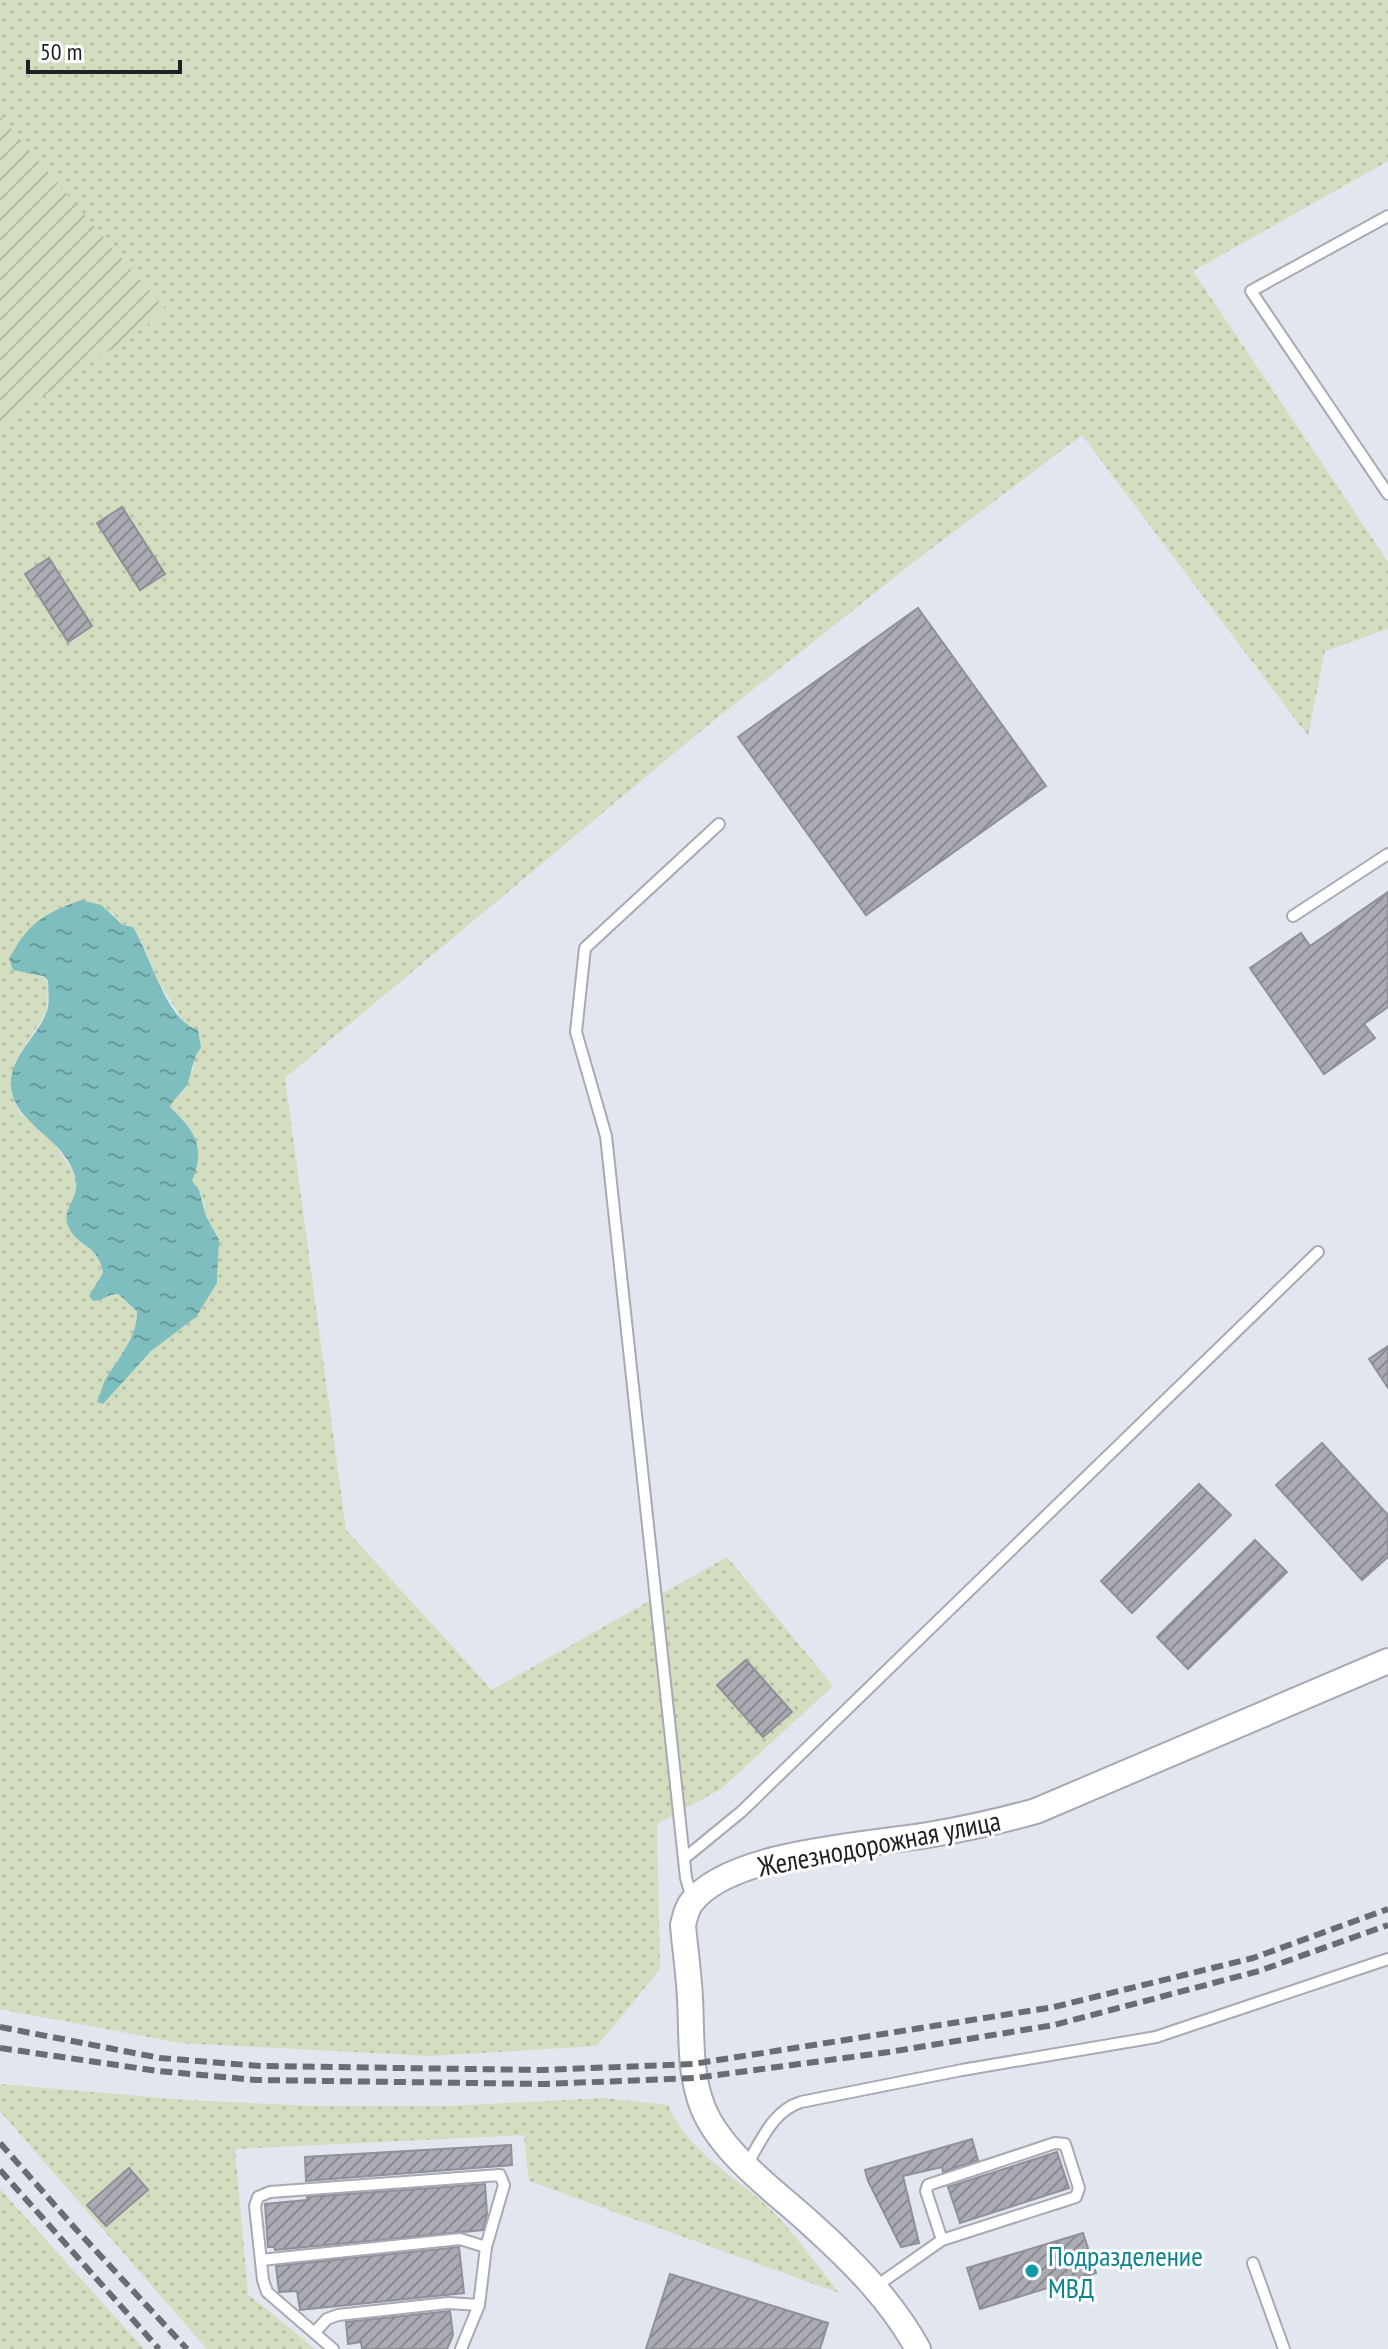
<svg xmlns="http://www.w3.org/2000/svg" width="1388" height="2349" viewBox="0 0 1388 2349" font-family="'PT Sans Narrow',sans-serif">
<defs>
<pattern id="grass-dots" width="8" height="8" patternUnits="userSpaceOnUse" patternTransform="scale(2)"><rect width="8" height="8" fill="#d3ddbf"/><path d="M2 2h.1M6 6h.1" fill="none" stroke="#b5bda4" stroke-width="1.8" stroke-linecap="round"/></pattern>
<pattern id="garden-furrows" width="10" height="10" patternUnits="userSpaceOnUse" patternTransform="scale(2)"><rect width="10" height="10" fill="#d3ddbf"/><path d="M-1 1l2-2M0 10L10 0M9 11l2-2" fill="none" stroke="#b5bda4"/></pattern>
<pattern id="water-ripples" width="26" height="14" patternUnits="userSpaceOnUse" patternTransform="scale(2)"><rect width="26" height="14" fill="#7fbebf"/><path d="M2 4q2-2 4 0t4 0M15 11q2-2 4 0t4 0" fill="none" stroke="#679a9b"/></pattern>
<pattern id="building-hatch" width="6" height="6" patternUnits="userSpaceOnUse" patternTransform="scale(2)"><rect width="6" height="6" fill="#aaaab3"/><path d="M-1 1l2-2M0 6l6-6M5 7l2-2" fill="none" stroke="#8a8a91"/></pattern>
</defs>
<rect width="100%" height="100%" fill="#e2e6ef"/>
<g fill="url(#grass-dots)" fill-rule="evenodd">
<path d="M 0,0 L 1388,0 L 1388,161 L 1193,271 L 1388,562 L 1388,629 L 1325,651 L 1308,736 L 1082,435 L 915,561 L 697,734 L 285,1078 L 346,1530 L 492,1690 L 727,1557 L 833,1686 L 721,1789 L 657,1824 L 660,1969 L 597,2046 L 429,2056 L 180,2043 L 0,2009 ZM 113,914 L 124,925 L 133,927 L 141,940 L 158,981 L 187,1027 L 193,1069 L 183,1092 L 172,1101 L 170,1107 L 198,1156 L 192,1181 L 204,1202 L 206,1216 L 219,1240 L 217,1283 L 184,1326 L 166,1337 L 127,1375 L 103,1404 C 100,1367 139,1347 137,1311 L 118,1293 L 93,1301 L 95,1286 L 103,1274 C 100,1256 92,1249 78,1239 L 71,1202 L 77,1191 L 76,1176 L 53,1142 L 20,1113 L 13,1096 L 11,1081 L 17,1058 L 47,1011 L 48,980 L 9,960 L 31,927 Z"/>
<path d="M 0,2084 L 185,2100 L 314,2106 L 449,2106 L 604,2098 L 668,2105 C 689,2155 740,2178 776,2215 C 799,2239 818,2267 839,2293 L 529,2181 L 524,2135 L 235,2149 L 248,2294 L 315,2349 L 207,2349 L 0,2111 Z"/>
<polygon points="0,2189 144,2349 0,2349"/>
</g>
<polygon fill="url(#garden-furrows)" points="0,116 167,311 0,426"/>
<path fill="url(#water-ripples)" d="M 81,900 L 101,905 L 123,925 L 133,927 C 150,954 166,1021 198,1030 L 201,1048 C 191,1059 193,1073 186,1086 C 181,1095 173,1098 170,1107 C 195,1131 206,1147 192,1181 L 199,1190 L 206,1216 L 219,1240 L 217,1283 L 196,1317 L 151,1351 L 103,1404 L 97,1402 C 101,1394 102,1384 107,1377 C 119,1357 138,1336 137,1311 L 118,1294 C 108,1294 102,1301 93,1301 L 89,1296 L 103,1273 C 98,1243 77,1248 68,1226 C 59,1203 92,1196 66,1158 C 49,1132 9,1116 11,1081 C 13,1053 38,1036 47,1011 C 50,1002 48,990 48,980 L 43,976 L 13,970 L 9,959 C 29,922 42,915 81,900 Z"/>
<g fill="url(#building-hatch)" stroke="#8f9099" stroke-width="2">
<polygon points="122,507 165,574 140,590 97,523"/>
<polygon points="49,558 92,626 68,642 25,574"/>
<polygon points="918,608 1046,786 866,915 738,737"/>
<polygon points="1388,892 1388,1007 1364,1024 1375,1038 1324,1074 1250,968 1301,933 1310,946"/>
<polygon points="1388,1346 1388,1388 1369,1359"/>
<polygon points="1322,1443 1388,1515 1388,1557 1362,1580 1276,1485"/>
<polygon points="1199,1484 1231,1515 1132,1613 1101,1581"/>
<polygon points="1255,1540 1287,1572 1188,1669 1157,1637"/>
<polygon points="746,1660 792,1712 763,1737 717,1685"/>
<polygon points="972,2139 978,2160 943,2172 942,2167 903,2176 919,2243 901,2247 868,2181 865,2170"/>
<polygon points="511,2145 512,2165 306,2181 305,2157"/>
<polygon points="1057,2152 1069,2188 960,2223 948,2187"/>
<polygon points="129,2168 148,2190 106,2226 87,2205"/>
<polygon points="485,2184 487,2214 483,2230 275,2250 274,2247 268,2247 265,2204 307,2200 307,2197"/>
<polygon points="1083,2233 1096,2273 980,2309 967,2268"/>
<polygon points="459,2247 464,2293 300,2310 297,2291 279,2292 276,2266"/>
<polygon points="670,2274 828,2323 820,2349 646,2349"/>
<polygon points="450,2311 453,2335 447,2349 362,2349 361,2342 348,2344 346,2322"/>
</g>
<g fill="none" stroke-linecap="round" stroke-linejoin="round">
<g stroke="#a6aab2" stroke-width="14">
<g id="service">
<polyline points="1388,216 1251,291 1388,494"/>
<polyline points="1293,916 1388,854"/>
<polyline points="686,1857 741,1812 1318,1252"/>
<polyline points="692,1898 686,1878 606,1136 576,1032 585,948 719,824"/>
<path d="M 746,2166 C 761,2142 772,2111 801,2102 L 962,2070 L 1156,2037 L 1388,1959"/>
<polyline points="261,2260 460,2239 486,2247"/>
<polyline points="1253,2263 1284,2349"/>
<polyline points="875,2287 942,2240 1076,2197 1079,2188 1065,2144 1055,2143 928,2185 926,2191 942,2240"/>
<polyline points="315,2332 327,2319 338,2315 448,2303 479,2305"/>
<polyline points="333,2349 267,2292 263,2280 255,2206 258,2197 270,2192 500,2175 504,2185 486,2247 479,2305 461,2349"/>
</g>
</g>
<g stroke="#a6aab2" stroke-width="28">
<path id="tertiary" d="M 918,2349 C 891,2300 852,2261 811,2224 C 775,2191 722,2154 703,2108 C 689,2074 692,2034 690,1999 C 689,1974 685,1950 683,1925 C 685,1917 686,1910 691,1903 C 729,1852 868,1845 928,1835 C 965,1829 1000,1821 1036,1811 L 1388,1661"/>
</g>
<use href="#service" stroke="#fff" stroke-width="10"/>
<use href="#tertiary" stroke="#fff" stroke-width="24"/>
<g stroke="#696c71" stroke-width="6" stroke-dasharray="12 6" stroke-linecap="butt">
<polyline points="0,2027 160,2058 260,2066 543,2070 693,2064 1054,2007 1253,1958 1388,1909"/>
<polyline points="0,2048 158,2071 256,2080 545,2084 695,2078 889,2052 1054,2025 1259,1971 1388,1925"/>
<polyline points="0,2143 73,2226 187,2349"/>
<polyline points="0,2170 159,2349"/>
</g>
</g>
<circle fill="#0f9aa8" stroke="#fff" stroke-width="3" cx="1032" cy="2271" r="8"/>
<g text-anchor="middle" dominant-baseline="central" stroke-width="6" stroke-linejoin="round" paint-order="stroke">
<g font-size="28" fill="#1e2023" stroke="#fff">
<text transform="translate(879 1843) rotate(-11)">Железнодорожная улица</text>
</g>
<g font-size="28" fill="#0d838f" stroke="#fff" text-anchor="start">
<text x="1048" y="2255">Подразделение<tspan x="1048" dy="32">МВД</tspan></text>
</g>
</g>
<path d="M28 60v12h152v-12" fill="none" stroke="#1e2023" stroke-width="4"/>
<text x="40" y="60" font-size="24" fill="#1e2023" stroke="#ffffff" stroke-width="6" paint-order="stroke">50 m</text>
</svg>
